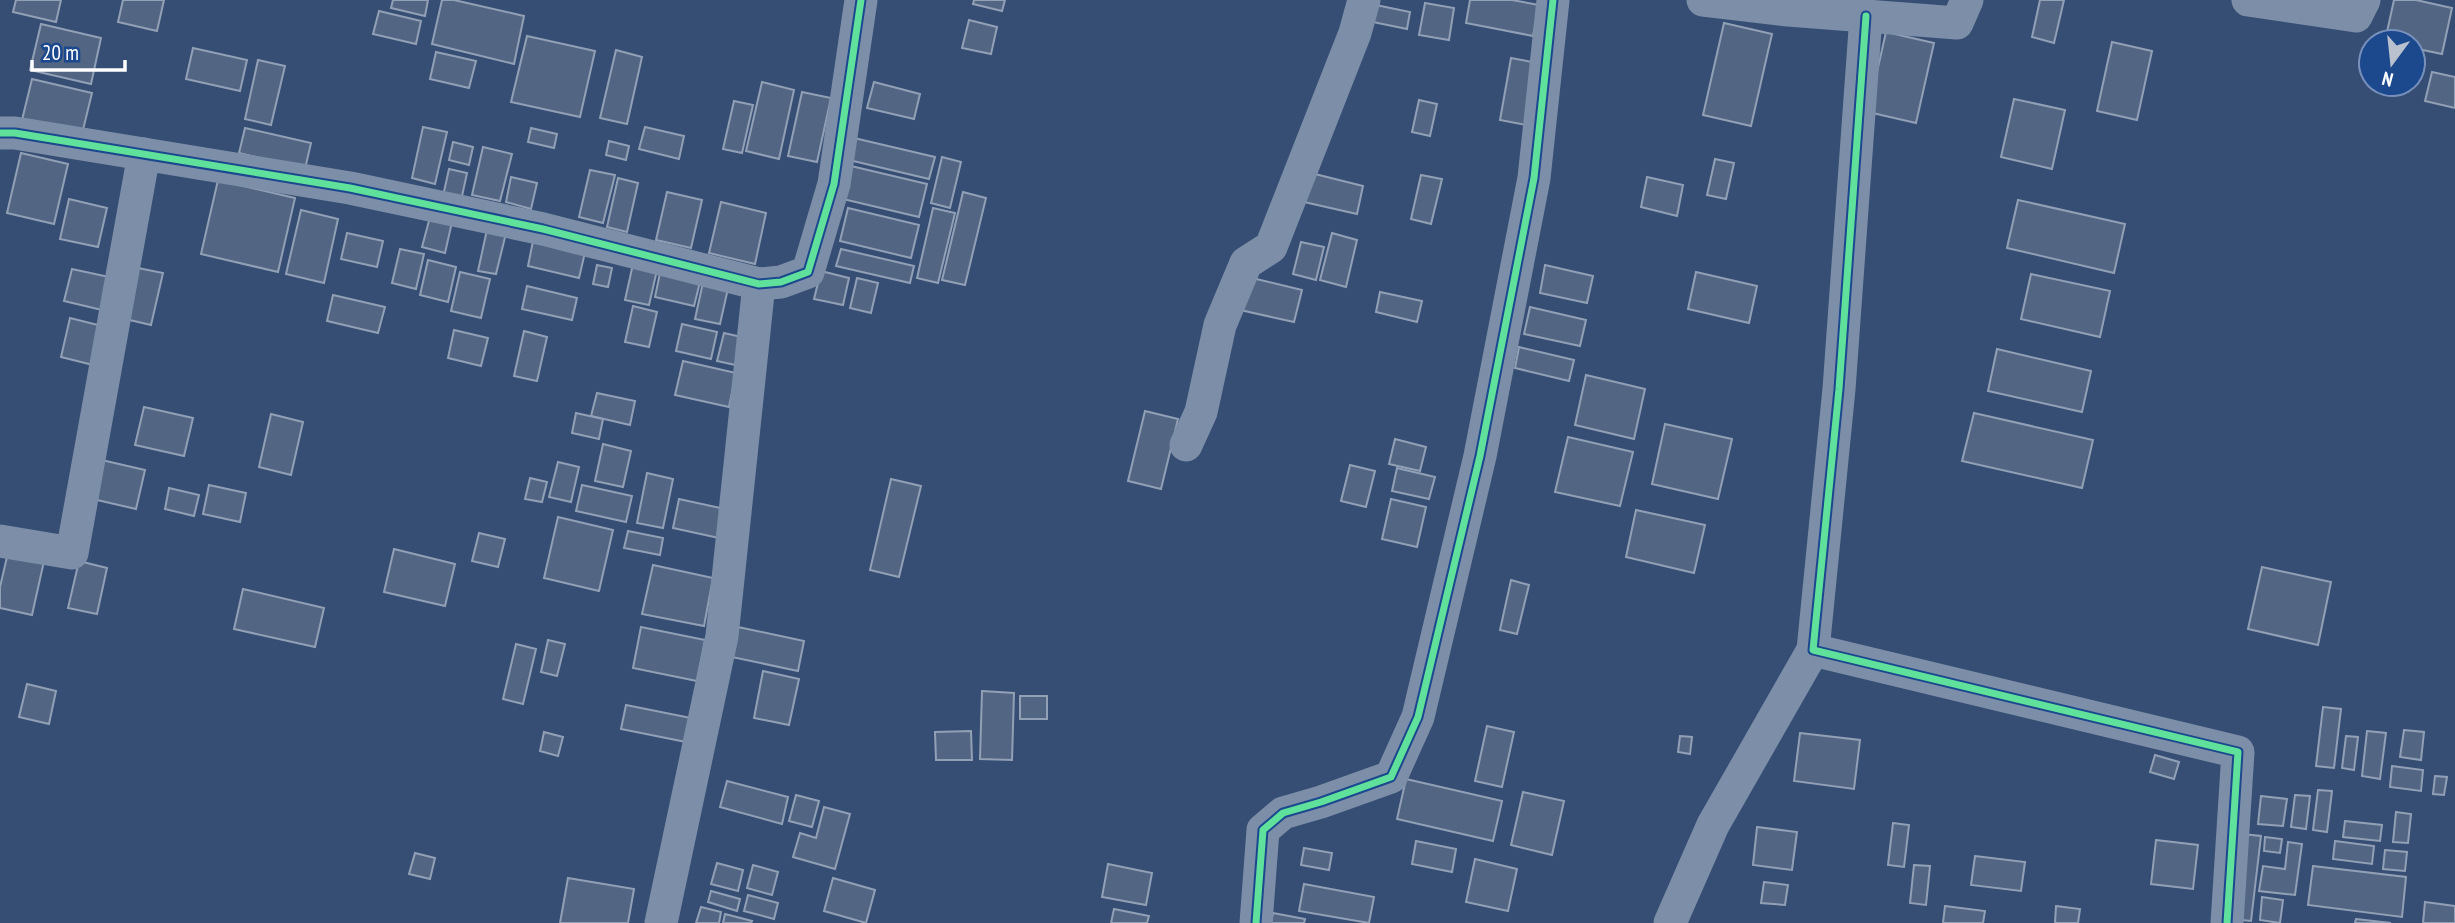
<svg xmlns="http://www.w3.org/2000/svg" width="2455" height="923" viewBox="0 0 2455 923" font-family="'PT Sans Narrow',sans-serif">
<rect width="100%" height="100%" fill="#364e74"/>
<g fill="#526684" stroke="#92a0b6" stroke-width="2">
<polygon points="16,0 61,0 56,22 13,12"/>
<polygon points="123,0 164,0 157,31 118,22"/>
<polygon points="393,0 428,0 425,16 391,8"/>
<polygon points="442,0 454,0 524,16 514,64 432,44"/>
<polygon points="974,0 1005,0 1002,11 973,4"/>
<polygon points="1470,0 1512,0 1539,5 1533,36 1466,23"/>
<polygon points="2040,0 2064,0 2054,43 2032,37"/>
<polygon points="2394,0 2416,0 2452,8 2442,54 2413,48 2413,42 2385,41"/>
<polygon points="1425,3 1454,8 1449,40 1419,35"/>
<polygon points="1371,4 1410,12 1407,29 1368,21"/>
<polygon points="379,11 421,21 416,44 373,34"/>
<polygon points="969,20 997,27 991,54 962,48"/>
<polygon points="1724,23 1772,34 1751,126 1703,115"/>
<polygon points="41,24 101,38 91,84 30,70"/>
<polygon points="1886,32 1934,43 1916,123 1868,112"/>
<polygon points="527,36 595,51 580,117 511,102"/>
<polygon points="2112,42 2152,51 2137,120 2097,111"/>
<polygon points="193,48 247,60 240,91 186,79"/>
<polygon points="616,50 642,57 627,124 600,118"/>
<polygon points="436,52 476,61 469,88 430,79"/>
<polygon points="1511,58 1538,63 1526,125 1500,120"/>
<polygon points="258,60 285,66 271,125 245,119"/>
<polygon points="2432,72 2455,77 2455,108 2425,101"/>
<polygon points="32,79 92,93 82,134 22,120"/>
<polygon points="762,82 794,90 779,159 746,151"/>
<polygon points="874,82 920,94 914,119 867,108"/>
<polygon points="802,92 831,98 817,162 788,156"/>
<polygon points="2014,99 2065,110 2052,169 2001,157"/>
<polygon points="1419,100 1437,104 1430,136 1412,132"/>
<polygon points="734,101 753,105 742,153 723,149"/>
<polygon points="423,127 447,132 435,184 412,178"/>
<polygon points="645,127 684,136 679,159 639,149"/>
<polygon points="245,128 311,143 305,169 239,153"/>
<polygon points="531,128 557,134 554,148 528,142"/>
<polygon points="854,138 935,157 929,179 849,160"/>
<polygon points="609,141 629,146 626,160 606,155"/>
<polygon points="453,142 473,147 469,165 449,160"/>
<polygon points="483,147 512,154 500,201 472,195"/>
<polygon points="21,153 68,164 54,224 7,213"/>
<polygon points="942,157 961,162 950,208 931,203"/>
<polygon points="1715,159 1734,163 1726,199 1707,195"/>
<polygon points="851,166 927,184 919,217 843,199"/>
<polygon points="449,169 467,173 461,201 443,196"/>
<polygon points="590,170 615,175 603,223 579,217"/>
<polygon points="1311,173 1363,186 1357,214 1304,202"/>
<polygon points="1421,175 1442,179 1431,224 1411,219"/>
<polygon points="511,177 537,183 531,209 506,202"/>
<polygon points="1647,177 1683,185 1677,216 1641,207"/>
<polygon points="618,178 638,183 627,232 607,227"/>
<polygon points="218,180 295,198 278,272 201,254"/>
<polygon points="667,192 702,200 691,248 656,240"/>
<polygon points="963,192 986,198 965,285 942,280"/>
<polygon points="69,199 107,208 98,247 60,239"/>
<polygon points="2018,200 2125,224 2114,273 2007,248"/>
<polygon points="721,202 766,213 755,264 709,253"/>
<polygon points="848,208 919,225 911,258 840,241"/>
<polygon points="933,208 955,213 938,283 917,278"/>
<polygon points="301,210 338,219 324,283 286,274"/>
<polygon points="430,217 452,222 445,253 422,247"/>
<polygon points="488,225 507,229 496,274 478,271"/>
<polygon points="347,233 383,241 377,267 341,259"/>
<polygon points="1332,233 1357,240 1346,287 1320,280"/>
<polygon points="534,236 586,248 579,278 528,266"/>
<polygon points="1301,242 1324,247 1316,280 1293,274"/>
<polygon points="400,249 424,254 416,289 392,283"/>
<polygon points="841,249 914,266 910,283 836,266"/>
<polygon points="428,260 456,267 448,302 420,295"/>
<polygon points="633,264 657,270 649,305 625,300"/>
<polygon points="597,265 612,268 608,287 593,284"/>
<polygon points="1545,265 1593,276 1587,303 1540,293"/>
<polygon points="133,267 163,273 151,325 121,318"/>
<polygon points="72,269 109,277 102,310 64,301"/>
<polygon points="821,271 849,278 843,305 814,299"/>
<polygon points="460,272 490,279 481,318 451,311"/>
<polygon points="1696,272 1757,286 1749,323 1688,309"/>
<polygon points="660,273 700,282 694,306 655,297"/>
<polygon points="2031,274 2110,291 2100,337 2021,319"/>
<polygon points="1248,277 1302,290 1294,322 1240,310"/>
<polygon points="704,278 729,284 720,324 695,319"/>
<polygon points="857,278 878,283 871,313 850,308"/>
<polygon points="527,286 577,298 572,320 522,309"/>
<polygon points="1380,292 1422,301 1417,322 1376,312"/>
<polygon points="333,295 385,307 378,333 327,321"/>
<polygon points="633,306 657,312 649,347 625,342"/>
<polygon points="1530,307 1586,320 1580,346 1524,334"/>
<polygon points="70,318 106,327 97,366 61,357"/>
<polygon points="682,324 717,332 711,359 676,351"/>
<polygon points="454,330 488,338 481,366 448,358"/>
<polygon points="524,331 547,337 537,381 514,376"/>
<polygon points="724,333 746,338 740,366 717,361"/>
<polygon points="1519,347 1574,360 1569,381 1515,368"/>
<polygon points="1997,349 2091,371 2082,412 1988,391"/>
<polygon points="683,361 736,373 729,407 675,395"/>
<polygon points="1586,375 1645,389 1634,439 1575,425"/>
<polygon points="597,393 635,401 630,425 591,416"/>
<polygon points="144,407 193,418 184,456 135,445"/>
<polygon points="1145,411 1178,419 1161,489 1128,481"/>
<polygon points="576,413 603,419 599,439 572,433"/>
<polygon points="1974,413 2093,440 2082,488 1962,461"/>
<polygon points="271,414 303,422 291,475 259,467"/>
<polygon points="1665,424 1732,439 1718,499 1652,484"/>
<polygon points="1568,437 1633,452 1620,506 1555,492"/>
<polygon points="1395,439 1426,447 1420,471 1389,464"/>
<polygon points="603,444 631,451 623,487 595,481"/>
<polygon points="93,458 145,470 136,509 84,497"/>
<polygon points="558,462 579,467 571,502 549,497"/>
<polygon points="1350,465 1375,471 1366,507 1341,501"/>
<polygon points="1397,468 1435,477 1429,499 1392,491"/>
<polygon points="647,473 673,479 663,528 637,523"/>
<polygon points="530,478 547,482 542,502 525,499"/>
<polygon points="891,479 921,486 899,577 870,570"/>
<polygon points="209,485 246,493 240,522 203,514"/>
<polygon points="582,485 632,496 626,522 576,511"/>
<polygon points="169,488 199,495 194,516 165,509"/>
<polygon points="679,499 725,509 719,538 673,528"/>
<polygon points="1391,499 1426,507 1417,547 1382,539"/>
<polygon points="1636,510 1705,525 1694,573 1626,557"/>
<polygon points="558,517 613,530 599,591 544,578"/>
<polygon points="628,531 663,538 660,555 624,548"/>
<polygon points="479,533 505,539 498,567 472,561"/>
<polygon points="10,544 46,552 32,615 0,608 0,587"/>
<polygon points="394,549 455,564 445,606 384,592"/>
<polygon points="79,561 107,568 97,614 68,608"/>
<polygon points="653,565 713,578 704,626 642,614"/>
<polygon points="2262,567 2331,582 2318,645 2248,629"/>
<polygon points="1511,580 1529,585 1517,634 1500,630"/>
<polygon points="243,589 324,608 315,647 234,629"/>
<polygon points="641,627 705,640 697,681 633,668"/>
<polygon points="738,627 804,641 798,671 732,657"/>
<polygon points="548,640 565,644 557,676 541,672"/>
<polygon points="516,644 536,649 523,704 503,699"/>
<polygon points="763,671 799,679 789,725 754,718"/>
<polygon points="27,684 56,691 49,724 19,717"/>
<polygon points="982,691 1014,693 1012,760 980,759"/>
<rect x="1020" y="696" width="27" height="23"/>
<polygon points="626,705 691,718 686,742 621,729"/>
<polygon points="2323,707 2341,709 2334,768 2316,766"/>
<polygon points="1487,726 1514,732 1502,787 1475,781"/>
<polygon points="2404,730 2424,732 2421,760 2400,757"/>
<polygon points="971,731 972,760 936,760 935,732"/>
<polygon points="2367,731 2386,733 2380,779 2362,776"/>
<polygon points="544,732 563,737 558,756 540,751"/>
<polygon points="1800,733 1860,740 1854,789 1794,781"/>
<polygon points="1680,736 1692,737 1690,754 1678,752"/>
<polygon points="2346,736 2358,737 2354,770 2342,768"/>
<polygon points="2155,755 2179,762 2174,779 2150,772"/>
<polygon points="2392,766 2423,770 2421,791 2390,787"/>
<polygon points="2435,776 2447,777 2444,795 2433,794"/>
<polygon points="1406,779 1502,801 1493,841 1397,819"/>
<polygon points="727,781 788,797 782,824 720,807"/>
<polygon points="2318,790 2332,791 2327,832 2313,830"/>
<polygon points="1523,792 1564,801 1552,855 1511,845"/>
<polygon points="796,795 819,801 812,827 789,821"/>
<polygon points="2295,795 2310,796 2306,829 2291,827"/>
<polygon points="2261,796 2287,799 2283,826 2258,824"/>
<polygon points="824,807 850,814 835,869 793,857 800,833 816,838"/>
<polygon points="2396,812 2411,814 2408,843 2393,842"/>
<polygon points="2345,821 2382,825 2380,841 2343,837"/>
<polygon points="1893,823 1909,825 1904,867 1888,865"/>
<polygon points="1757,827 1797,832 1792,870 1753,865"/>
<polygon points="2242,834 2261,836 2251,921 2232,919"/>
<polygon points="2265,837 2282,839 2280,853 2264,851"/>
<polygon points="2156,840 2198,845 2193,889 2151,884"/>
<polygon points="1416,841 1456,849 1452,872 1412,864"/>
<polygon points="2335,841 2374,846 2372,864 2333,859"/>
<polygon points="2288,842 2302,844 2295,895 2259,891 2263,866 2285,869"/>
<polygon points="1304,848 1332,853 1329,870 1301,865"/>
<polygon points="2385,850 2407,852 2405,871 2383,869"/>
<polygon points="415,853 435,858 430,879 409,874"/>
<polygon points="1975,856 2025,862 2021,891 1971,885"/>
<polygon points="1475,859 1517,869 1508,911 1466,902"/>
<polygon points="717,863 743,870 738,891 711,884"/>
<polygon points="1108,864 1152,873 1146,905 1102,897"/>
<polygon points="753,865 778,872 772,895 747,888"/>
<polygon points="1914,865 1930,866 1926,905 1910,903"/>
<polygon points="2313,866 2406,877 2402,917 2308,905"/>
<polygon points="568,878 634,889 628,923 560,923"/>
<polygon points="833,878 875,890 866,923 824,911"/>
<polygon points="1764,882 1788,885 1785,905 1761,903"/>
<polygon points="1304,884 1374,897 1369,923 1299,911"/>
<polygon points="711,891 740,899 737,911 708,902"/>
<polygon points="748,895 778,903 774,919 744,911"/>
<polygon points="2262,897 2283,900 2280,923 2260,920"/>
<polygon points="2425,902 2455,906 2455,923 2423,923"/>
<polygon points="1945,906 1985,911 1983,923 1943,923"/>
<polygon points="2056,906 2080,909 2078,923 2055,923"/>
<polygon points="701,907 721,912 719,923 696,923"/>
<polygon points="1114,909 1149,916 1147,923 1111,923"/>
<polygon points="1273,913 1305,919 1304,923 1271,923"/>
<polygon points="725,914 752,921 751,923 723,923"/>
<polygon points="2356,919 2391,923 2355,923"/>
</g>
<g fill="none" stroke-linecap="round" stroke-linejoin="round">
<g stroke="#7d8fa8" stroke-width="33">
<polyline points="1703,0 1788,10 1957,23 1967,0"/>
<polyline points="2248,0 2356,16 2364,0"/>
<polyline points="1866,16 1839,389 1813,650 2238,752 2227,923"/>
<polyline points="0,133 15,133 350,188 543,229 759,284 781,282 808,272 834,184 861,0"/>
<polyline points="1186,445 1201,412 1220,325 1246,263 1271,247 1355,33 1364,0"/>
<polyline points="0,541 72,553 144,154"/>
<polyline points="661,923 722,636 759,284"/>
<polyline points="1256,923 1263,830 1283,813 1321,802 1391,777 1418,717 1480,456 1534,178 1553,0"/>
<polyline points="1670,923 1713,825 1813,650"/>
</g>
<g stroke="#1c488e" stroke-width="11">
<g id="cycleway">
<polyline points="1866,16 1839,389 1813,650 2238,752 2227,923"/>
<polyline points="0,133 15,133 350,188 543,229 759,284 781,282 808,272 834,184 861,0"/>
<polyline points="1256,923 1263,830 1283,813 1321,802 1391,777 1418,717 1480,456 1534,178 1553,0"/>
</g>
</g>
<use href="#cycleway" stroke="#60e19b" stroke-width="7"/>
</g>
<g transform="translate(2392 63) rotate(195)"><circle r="33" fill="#1c488e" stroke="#7791bb" stroke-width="2"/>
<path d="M0-5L12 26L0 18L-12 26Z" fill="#b9c1ce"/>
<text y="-10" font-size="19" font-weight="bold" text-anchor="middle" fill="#ffffff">N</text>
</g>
<path d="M32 60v10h93v-10" fill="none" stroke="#ffffff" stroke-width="3.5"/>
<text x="42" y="60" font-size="21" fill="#ffffff" stroke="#1c488e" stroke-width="5" paint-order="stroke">20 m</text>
</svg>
